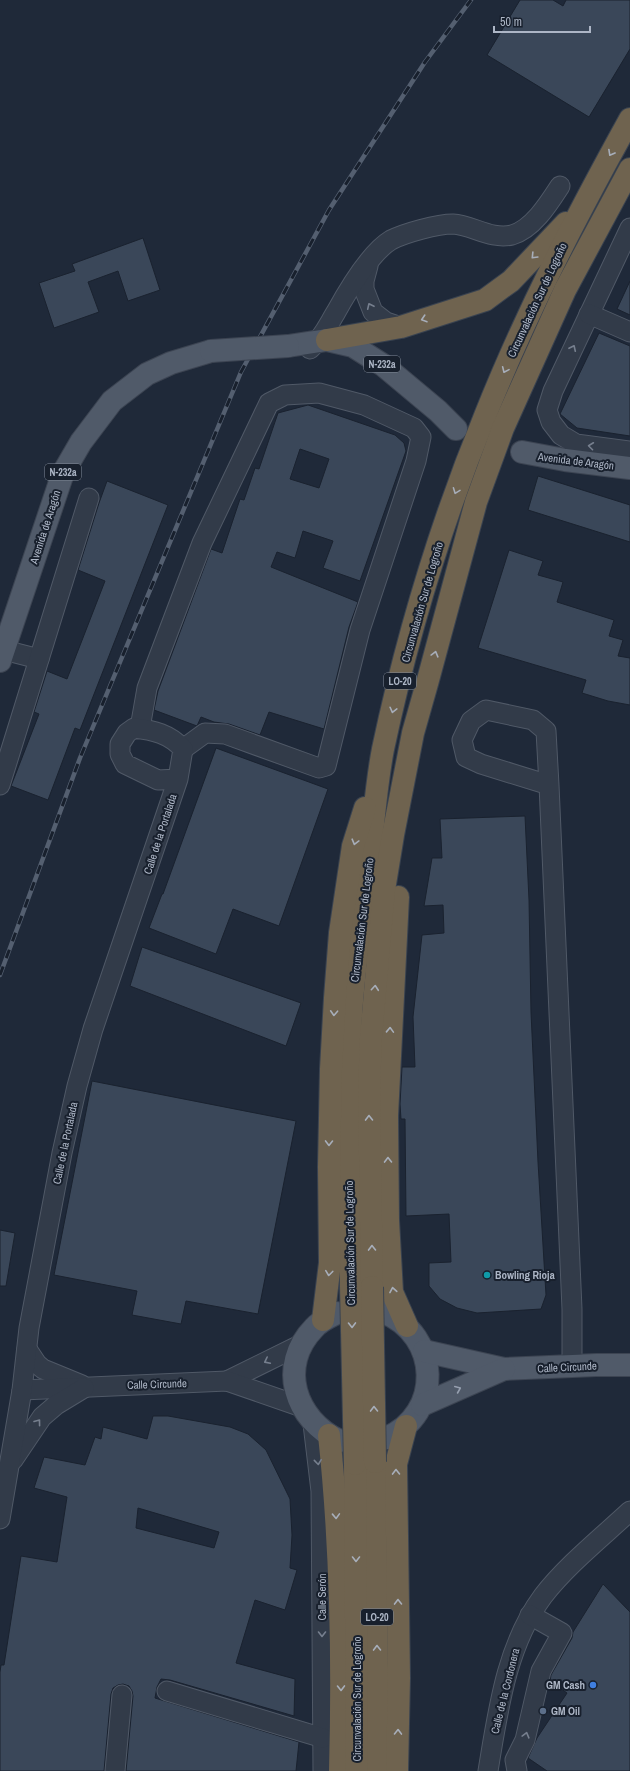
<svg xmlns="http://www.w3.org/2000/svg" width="630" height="1771" viewBox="0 0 630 1771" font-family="'Archivo Narrow',sans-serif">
<rect width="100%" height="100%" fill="#1f2939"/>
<g fill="#3a4759" stroke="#1a222f" fill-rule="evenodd">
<polygon points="520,0 553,0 563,6 566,0 630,0 630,49 589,117 487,55"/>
<polygon points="143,238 160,290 128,301 118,271 88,282 99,312 54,328 39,283 75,271 72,264"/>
<polygon points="630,281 630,315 617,309"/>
<polygon points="599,333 630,346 630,436 577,428 560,414"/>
<path d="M 308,405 L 395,435 L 404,443 L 406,451 L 360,581 L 323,568 L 333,541 L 303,531 L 295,558 L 277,552 L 271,567 L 358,602 L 349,627 L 324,729 L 269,712 L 260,735 L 229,724 L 214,722 L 201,717 L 197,726 L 154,710 L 158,691 L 211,549 L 222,553 L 240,499 L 244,500 L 255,468 L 259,469 L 278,413 ZM 300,449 L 329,459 L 319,488 L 290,479 Z"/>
<polygon points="538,476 630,505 630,542 528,510"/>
<polygon points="107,481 168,505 80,730 75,728 48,800 11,786 39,714 34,712 47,671 67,679 105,581 78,570 99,503"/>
<polygon points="509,550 543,561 538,575 563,582 557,602 614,620 609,636 623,640 618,656 630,658 630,705 608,701 582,693 586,680 478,648"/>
<polygon points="216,748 328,789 279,926 233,909 216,954 149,928 162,894 163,894"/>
<polygon points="525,816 529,900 531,1012 538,1162 546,1295 541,1309 477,1313 457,1308 440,1299 429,1286 429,1263 451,1262 449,1214 406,1216 405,1119 401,1119 400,1104 402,1067 415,1067 413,1017 422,935 444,933 443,905 424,906 432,858 442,858 440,819"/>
<polygon points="142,947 301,1003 286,1046 130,986"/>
<polygon points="92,1081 296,1121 258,1314 186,1301 181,1324 132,1315 137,1291 54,1275"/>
<polygon points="0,1230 15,1233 6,1286 0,1286"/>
<path d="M 153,1416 L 168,1416 L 230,1427 L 248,1434 L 266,1450 L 290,1499 L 292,1535 L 290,1568 L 297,1570 L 285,1610 L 255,1600 L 236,1663 L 295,1679 L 294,1716 L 170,1680 L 161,1679 L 157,1687 L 155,1698 L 299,1742 L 296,1771 L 126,1771 L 133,1696 L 132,1691 L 129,1686 L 123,1684 L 118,1685 L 113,1688 L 111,1694 L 104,1771 L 0,1771 L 0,1672 L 1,1665 L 4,1665 L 21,1556 L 57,1562 L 67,1497 L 34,1488 L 44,1457 L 85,1465 L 95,1437 L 101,1439 L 103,1427 L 147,1439 ZM 138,1508 L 219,1532 L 214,1548 L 136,1528 Z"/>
<polygon points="603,1584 630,1612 630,1771 547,1771 528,1758 537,1738 567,1693 550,1681 551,1675 572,1638 573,1632"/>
</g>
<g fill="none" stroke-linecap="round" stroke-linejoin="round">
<g stroke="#505967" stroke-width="21">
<g id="minor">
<polyline points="630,228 553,391 547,410 551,422 561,435 576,444 630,451"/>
<polyline points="368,266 364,281 364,289 373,312 386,322 401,327"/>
<polyline points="589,314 630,332"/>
<path d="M 310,349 C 322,339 328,325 336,312 C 347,292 371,252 391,240 C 405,233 437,224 453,224 C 472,225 491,240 512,235 C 533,229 549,203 560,186"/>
<polyline points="4,650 39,659"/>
<polyline points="140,728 147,688 202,543 269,403 285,395 319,393 364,405 414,428 421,437 416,461 360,630 326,766 319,768 225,734 205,733 183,749"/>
<polyline points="0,785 89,498"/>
<polyline points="549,785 481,764 466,757 462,740 471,721 486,710 533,720 546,731 549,785 572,1309 572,1366"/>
<polyline points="27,1349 37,1364 43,1369 82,1385"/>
<polyline points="227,1381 302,1344"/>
<polyline points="22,1390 227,1381 302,1407"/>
<polyline points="313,1424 321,1491 323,1771"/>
<polyline points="13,1460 42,1417 56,1405 84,1388"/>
<path d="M 0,1519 L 22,1390 L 29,1328 L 62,1153 L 77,1086 L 93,1029 L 178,779 L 183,749 C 170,734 153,730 134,728 L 127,733 L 120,744 L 120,754 L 125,764 L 158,780 L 178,779"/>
<polyline points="167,1691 323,1738"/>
<polyline points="115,1771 122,1695"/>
<path d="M 488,1771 C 498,1711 506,1646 543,1596 C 566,1566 602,1537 630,1511"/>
<polyline points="517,1771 515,1760 525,1740 541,1671 562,1633 530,1615"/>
</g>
</g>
<g stroke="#3c4452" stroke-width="24">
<g id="major">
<polyline points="288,346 327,340 353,346 383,365 438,411 456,429"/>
<polyline points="522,452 565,460 630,468"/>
<polyline points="0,661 63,473 81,442 112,401 147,374 171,363 211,351"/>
<path d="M 383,1312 C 441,1335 443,1414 386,1438"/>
<path d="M 337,1313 C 329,1317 320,1321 314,1328 C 277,1366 295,1420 340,1441"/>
<polyline points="424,1351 504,1369 596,1365 630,1365"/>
<polyline points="422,1405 504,1369"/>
</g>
</g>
<g stroke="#3a4350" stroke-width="24">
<g id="highway">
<polyline points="327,340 401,327 485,300 511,281 566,223"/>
<polyline points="398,897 387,1116 388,1220 392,1292 407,1326"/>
<path d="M 351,1286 C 350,1196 347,1106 351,1016 C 354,964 363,911 369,858 C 374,822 376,785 383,749 C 407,636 441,523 485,416 C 526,313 577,215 630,119"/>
<polyline points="372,1287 369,1090 371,1037 384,890 393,835 413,733 428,680 476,502 503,428 565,290 630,169"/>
<polyline points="323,1320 330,1263 329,1167 331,1069 335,998 340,933 353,846 365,808"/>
<path d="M 329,1435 C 341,1547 343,1659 340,1771"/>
<polyline points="375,1462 378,1771"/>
<polyline points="355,1464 357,1771"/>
<polyline points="397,1771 399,1678 396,1464 406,1426"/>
</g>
</g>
<use href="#minor" stroke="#323b49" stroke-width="19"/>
<use href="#major" stroke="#505a69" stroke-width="22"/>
<use href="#highway" stroke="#6f634f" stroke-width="22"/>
<g stroke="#545f70" stroke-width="4.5">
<polyline id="rail" points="0,975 80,758 241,372 329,210 425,62 471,0"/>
</g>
<use href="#rail" stroke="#18202d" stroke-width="3" stroke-dasharray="9" stroke-linecap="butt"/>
<g stroke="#3c4452" stroke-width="24" stroke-linecap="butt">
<polyline id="major-bridge" points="211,351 288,346"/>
</g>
<g stroke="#3a4350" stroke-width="24" stroke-linecap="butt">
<g id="highway-bridge">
<polyline points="351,1286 355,1464"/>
<polyline points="372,1287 375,1462"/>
</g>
</g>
<use href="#major-bridge" stroke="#505a69" stroke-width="22"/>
<use href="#highway-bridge" stroke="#6f634f" stroke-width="22"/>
</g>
<defs><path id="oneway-chevron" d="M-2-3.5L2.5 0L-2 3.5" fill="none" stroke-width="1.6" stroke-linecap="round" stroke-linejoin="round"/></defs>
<g stroke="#a7aeba">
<use href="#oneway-chevron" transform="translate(611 153) rotate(119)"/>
<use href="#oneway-chevron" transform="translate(534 256) rotate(134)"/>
<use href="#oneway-chevron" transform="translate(424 319) rotate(162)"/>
<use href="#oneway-chevron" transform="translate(505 370) rotate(114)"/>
<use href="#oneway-chevron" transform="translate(456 491) rotate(111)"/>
<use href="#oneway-chevron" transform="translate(435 654) rotate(-75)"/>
<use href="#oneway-chevron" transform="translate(393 710) rotate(104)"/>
<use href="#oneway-chevron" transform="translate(355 842) rotate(105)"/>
<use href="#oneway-chevron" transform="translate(375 988) rotate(-85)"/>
<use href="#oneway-chevron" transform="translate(334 1013) rotate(93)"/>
<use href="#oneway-chevron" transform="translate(390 1030) rotate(-88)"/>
<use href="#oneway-chevron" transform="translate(369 1118) rotate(-91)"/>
<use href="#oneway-chevron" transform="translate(329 1143) rotate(91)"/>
<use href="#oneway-chevron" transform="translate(388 1160) rotate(-91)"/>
<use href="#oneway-chevron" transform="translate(372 1248) rotate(-91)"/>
<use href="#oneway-chevron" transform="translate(329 1273) rotate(97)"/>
<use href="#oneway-chevron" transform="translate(393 1290) rotate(-100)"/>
<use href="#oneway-chevron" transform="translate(352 1325) rotate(89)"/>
<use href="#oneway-chevron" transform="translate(374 1409) rotate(-91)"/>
<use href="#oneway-chevron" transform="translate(396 1472) rotate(-91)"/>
<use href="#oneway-chevron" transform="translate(336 1516) rotate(88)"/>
<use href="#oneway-chevron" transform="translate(356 1559) rotate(90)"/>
<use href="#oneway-chevron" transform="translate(398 1602) rotate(-91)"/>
<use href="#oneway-chevron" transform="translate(377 1648) rotate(-91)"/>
<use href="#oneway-chevron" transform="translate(341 1688) rotate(89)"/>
<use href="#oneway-chevron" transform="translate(398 1732) rotate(-89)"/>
</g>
<g stroke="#767f8e">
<use href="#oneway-chevron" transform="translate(370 306) rotate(-115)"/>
<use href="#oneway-chevron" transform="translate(573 348) rotate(-65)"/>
<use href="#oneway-chevron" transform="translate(591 446) rotate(-173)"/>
<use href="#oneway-chevron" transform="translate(267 1361) rotate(153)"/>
<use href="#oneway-chevron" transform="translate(38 1422) rotate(-53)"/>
<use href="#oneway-chevron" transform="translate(318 1462) rotate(84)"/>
<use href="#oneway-chevron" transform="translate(322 1634) rotate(90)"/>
<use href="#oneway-chevron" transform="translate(526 1735) rotate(-75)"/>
</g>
<use stroke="#969faf" href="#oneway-chevron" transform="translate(458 1389) rotate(-23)"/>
<circle fill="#0f9aa8" stroke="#18202d" stroke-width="1.5" cx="487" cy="1275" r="4"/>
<circle fill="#3f7fe0" stroke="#18202d" stroke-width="1.5" cx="593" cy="1685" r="4"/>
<circle fill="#5c6f8a" stroke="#18202d" stroke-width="1.5" cx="543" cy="1711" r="4"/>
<g text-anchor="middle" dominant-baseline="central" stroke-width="4" stroke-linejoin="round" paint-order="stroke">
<g fill="#18202d" stroke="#808998" stroke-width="1">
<rect x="364" y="356" width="36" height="16" rx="3"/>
<rect x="45" y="464" width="36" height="16" rx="3"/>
<rect x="384" y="673" width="32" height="16" rx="3"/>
<rect x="361" y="1609" width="32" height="16" rx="3"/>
</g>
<g font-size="10" font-weight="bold" fill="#adb6c6">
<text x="382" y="364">N-232a</text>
<text x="63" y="472">N-232a</text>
<text x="400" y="681">LO-20</text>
<text x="377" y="1617">LO-20</text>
</g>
<g font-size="11" fill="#adb6c6" stroke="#18202d">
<text transform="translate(537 300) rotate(-65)">Circunvalación Sur de Logroño</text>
<text transform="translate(576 461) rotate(7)">Avenida de Aragón</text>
<text transform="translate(45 527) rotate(-72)">Avenida de Aragón</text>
<text transform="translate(422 602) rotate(-74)">Circunvalación Sur de Logroño</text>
<text transform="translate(160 834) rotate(-72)">Calle de la Portalada</text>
<text transform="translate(362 920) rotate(-83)">Circunvalación Sur de Logroño</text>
<text transform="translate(65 1143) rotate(-78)">Calle de la Portalada</text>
<text transform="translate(350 1243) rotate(-91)">Circunvalación Sur de Logroño</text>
<text transform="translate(567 1367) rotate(-3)">Calle Circunde</text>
<text transform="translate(157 1384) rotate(-2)">Calle Circunde</text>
<text transform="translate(322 1597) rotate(-90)">Calle Serón</text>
<text transform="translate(505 1691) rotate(-76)">Calle de la Cordonera</text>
<text transform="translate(357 1699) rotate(-90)">Circunvalación Sur de Logroño</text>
</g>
<g font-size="11" font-weight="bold" fill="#adb6c6" stroke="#18202d" text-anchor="start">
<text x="495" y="1275">Bowling Rioja</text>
<text x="585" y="1685" text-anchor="end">GM Cash</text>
<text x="551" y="1711">GM Oil</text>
</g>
</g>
<path d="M494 26v6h96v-6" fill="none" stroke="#adb6c6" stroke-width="2"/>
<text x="500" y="26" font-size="12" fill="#adb6c6" stroke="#18202d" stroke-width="3" paint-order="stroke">50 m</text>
</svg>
